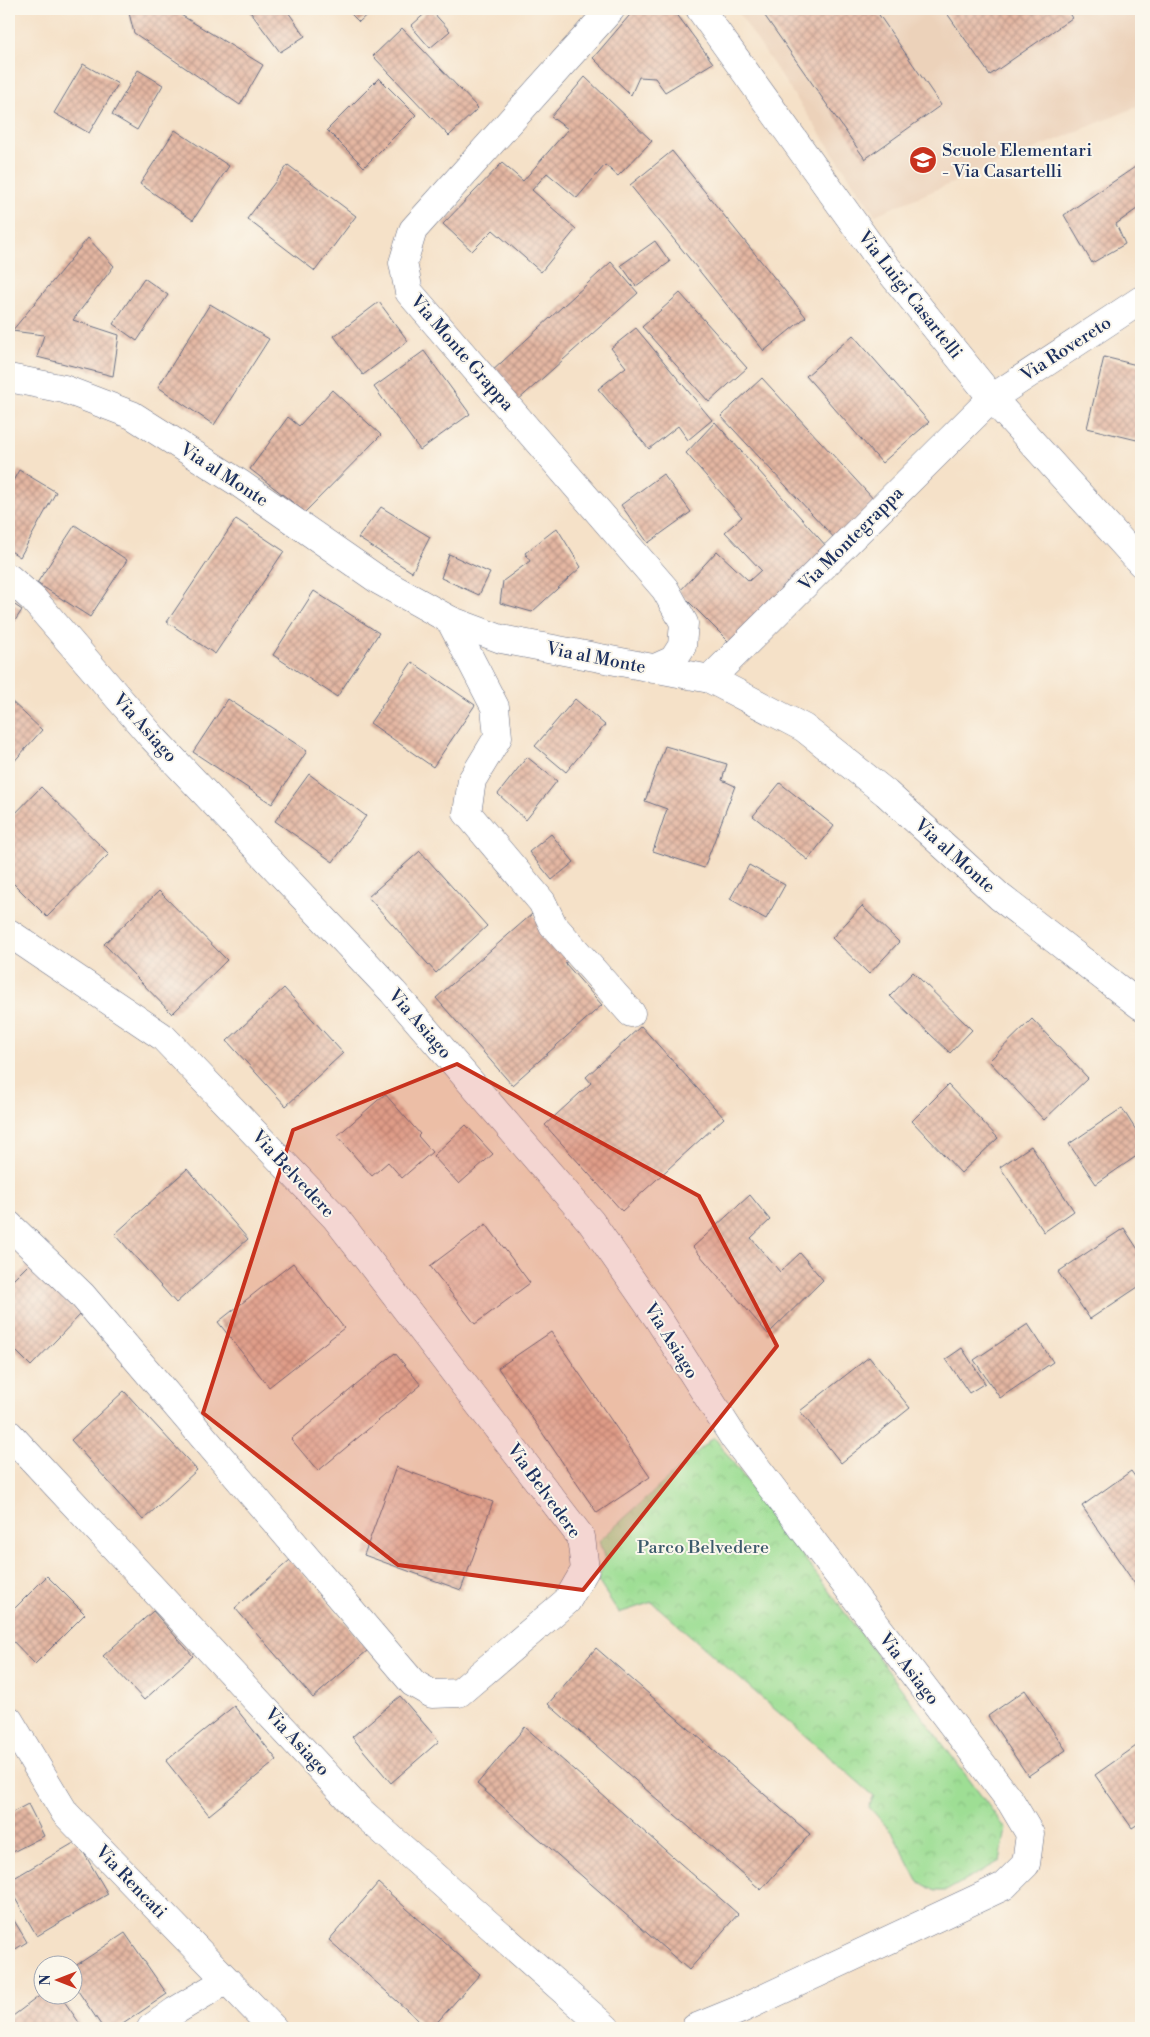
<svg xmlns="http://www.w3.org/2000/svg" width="1150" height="2037" viewBox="0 0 1150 2037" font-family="'Libre Bodoni',serif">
<defs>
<pattern id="park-crowns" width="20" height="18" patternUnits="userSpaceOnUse" patternTransform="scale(1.25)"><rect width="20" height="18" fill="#9ede94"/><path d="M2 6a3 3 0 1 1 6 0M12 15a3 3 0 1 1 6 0" fill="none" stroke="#88bf82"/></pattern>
<pattern id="building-cross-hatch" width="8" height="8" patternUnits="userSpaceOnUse" patternTransform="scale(1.25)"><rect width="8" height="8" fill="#e5b7a2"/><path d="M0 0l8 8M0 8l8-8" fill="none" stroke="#b99587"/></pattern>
</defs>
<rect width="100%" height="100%" fill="#fbf7ec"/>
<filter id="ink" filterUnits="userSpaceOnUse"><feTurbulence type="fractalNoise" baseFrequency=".02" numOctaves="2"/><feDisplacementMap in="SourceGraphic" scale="10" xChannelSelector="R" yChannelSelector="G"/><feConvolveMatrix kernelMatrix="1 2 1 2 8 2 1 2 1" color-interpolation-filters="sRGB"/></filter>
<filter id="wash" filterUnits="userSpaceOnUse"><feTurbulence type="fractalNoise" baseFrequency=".0096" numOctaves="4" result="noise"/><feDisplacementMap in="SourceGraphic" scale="20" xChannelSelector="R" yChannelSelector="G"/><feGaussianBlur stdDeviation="1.12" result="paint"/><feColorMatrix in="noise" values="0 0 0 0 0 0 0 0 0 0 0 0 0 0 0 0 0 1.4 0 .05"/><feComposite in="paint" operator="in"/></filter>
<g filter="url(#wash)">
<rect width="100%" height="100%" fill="#f5e1c8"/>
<polygon fill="#ecd2ba" points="736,9 1141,9 1141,105 875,215"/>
<polygon fill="url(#park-crowns)" stroke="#5c8679" points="714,1437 1006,1829 1000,1861 946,1891 935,1891 918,1881 894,1835 869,1807 874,1796 652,1602 619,1613 598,1581 605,1560 599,1541"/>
<g id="blocks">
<g fill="url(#building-cross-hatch)">
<polygon points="128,9 175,9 176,12 263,65 240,105 134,33"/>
<polygon points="248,9 286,9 305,36 280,52"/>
<polygon points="346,9 373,9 359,22"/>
<polygon points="430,9 450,31 430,48 411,26"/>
<polygon points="635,9 673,9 713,63 665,92 655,78 639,77 631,95 593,58"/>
<polygon points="760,9 875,9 941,105 865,159"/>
<polygon points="944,9 1066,9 1072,18 990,75"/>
<polygon points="402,28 478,108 449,136 373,56"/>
<polygon points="83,64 118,84 89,133 54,113"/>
<polygon points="138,70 163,85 137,130 112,115"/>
<polygon points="585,77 652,141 618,176 605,165 577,198 547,173 532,190 576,229 541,272 493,230 472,251 443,224 502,163 523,181 568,129 551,117"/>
<polygon points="379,78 416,115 364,167 327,130"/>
<polygon points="175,130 229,166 193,220 140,184"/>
<polygon points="672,151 806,317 764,351 630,185"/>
<polygon points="1141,163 1141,206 1116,224 1125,244 1092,263 1064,215"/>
<polygon points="288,165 356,216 315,271 247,219"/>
<polygon points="88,238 114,266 73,320 119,335 113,376 37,357 44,335 12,331"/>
<polygon points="655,241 670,262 636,286 621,265"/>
<polygon points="611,262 638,293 516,402 490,373"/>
<polygon points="144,278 168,295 137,341 113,324"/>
<polygon points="680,293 747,368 709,402 642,327"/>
<polygon points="379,302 408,341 363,375 334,336"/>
<polygon points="210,304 269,339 214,425 158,387"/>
<polygon points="636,328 712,420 688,440 678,426 649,449 598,389 626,367 611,348"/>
<polygon points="853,335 929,422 882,463 806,376"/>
<polygon points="424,351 470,414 420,450 374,387"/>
<polygon points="1104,357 1141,366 1141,441 1087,428"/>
<polygon points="762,378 877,503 837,541 721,416"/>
<polygon points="332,390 381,435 305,512 250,469 288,417 299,426"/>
<polygon points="715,422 827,547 733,646 679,592 717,551 749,581 761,570 725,532 742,517 686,453"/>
<polygon points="19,470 56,492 20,557 9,550 9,488"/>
<polygon points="663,474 691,512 648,543 621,505"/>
<polygon points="381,507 430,537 412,572 358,538"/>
<polygon points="236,519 284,551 215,654 167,622"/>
<polygon points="75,525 127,560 90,617 37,583"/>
<polygon points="557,528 581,567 532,612 500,603 503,581 530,561 525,553"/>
<polygon points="449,554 490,573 479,595 441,578"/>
<polygon points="314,591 379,633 337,697 273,655"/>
<polygon points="9,601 22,610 9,630"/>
<polygon points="412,662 475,705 433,767 370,723"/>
<polygon points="9,699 42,730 11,765 9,763"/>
<polygon points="228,699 307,751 272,804 193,752"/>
<polygon points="575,699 605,725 566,772 535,746"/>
<polygon points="665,746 727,764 722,780 735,786 704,868 653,851 667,809 645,801"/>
<polygon points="527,757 557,781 526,820 498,794"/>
<polygon points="309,774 366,816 333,862 275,821"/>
<polygon points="780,783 834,826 808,860 753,816"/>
<polygon points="41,787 109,854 47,917 9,879 9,820"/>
<polygon points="551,834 574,862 552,880 529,852"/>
<polygon points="420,851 487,926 436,973 368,897"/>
<polygon points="749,865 785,885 766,919 730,899"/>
<polygon points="159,891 227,960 172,1014 104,944"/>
<polygon points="862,906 899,942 869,974 832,938"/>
<polygon points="532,914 571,959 565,963 602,1005 512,1085 436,998"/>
<polygon points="913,972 972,1030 950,1053 890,996"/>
<polygon points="284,988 343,1053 286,1106 227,1041"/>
<polygon points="1032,1019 1088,1078 1044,1120 989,1061"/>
<polygon points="641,1026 724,1118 622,1211 545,1125 591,1083 586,1077"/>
<polygon points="948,1085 998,1138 961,1173 912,1121"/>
<polygon points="385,1094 420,1134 418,1136 432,1152 402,1178 388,1162 372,1176 337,1136"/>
<polygon points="1122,1108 1141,1138 1141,1153 1096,1184 1069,1144"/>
<polygon points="466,1125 493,1154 459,1184 433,1156"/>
<polygon points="1031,1146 1074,1211 1044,1232 1000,1167"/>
<polygon points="187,1169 248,1239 176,1303 115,1234"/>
<polygon points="750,1195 770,1220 751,1238 780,1272 800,1253 823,1280 768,1334 693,1247"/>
<polygon points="486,1224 530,1283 475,1324 430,1266"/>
<polygon points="1124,1228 1141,1254 1141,1285 1090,1319 1058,1272"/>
<polygon points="30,1263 81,1314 31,1366 9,1344 9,1284"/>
<polygon points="293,1263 344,1328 269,1387 218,1322"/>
<polygon points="1028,1324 1053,1362 1000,1398 974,1360"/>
<polygon points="551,1332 650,1477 597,1513 498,1368"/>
<polygon points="962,1348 985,1383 969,1393 946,1359"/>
<polygon points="395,1353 421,1385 318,1471 291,1439"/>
<polygon points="869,1357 910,1408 841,1463 800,1411"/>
<polygon points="124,1391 197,1470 143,1520 71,1440"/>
<polygon points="396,1467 493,1502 461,1590 364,1555"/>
<polygon points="1131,1471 1141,1485 1141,1593 1082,1506"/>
<polygon points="290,1560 368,1650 313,1698 235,1608"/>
<polygon points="47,1576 85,1614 35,1664 9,1637 9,1614"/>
<polygon points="153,1611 193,1656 144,1700 103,1656"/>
<polygon points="596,1648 810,1834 761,1890 548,1704"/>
<polygon points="1025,1690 1066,1750 1028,1776 988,1716"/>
<polygon points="400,1696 439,1741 391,1783 352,1737"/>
<polygon points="234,1706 277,1760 209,1815 166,1761"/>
<polygon points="525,1727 738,1914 689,1970 477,1784"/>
<polygon points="1139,1744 1141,1747 1141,1822 1132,1828 1095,1775"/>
<polygon points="28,1804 44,1836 9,1854 9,1814"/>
<polygon points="77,1841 108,1894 37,1936 9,1888 9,1881"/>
<polygon points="378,1883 480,1974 432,2028 427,2028 329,1940"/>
<polygon points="9,1912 27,1942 9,1953"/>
<polygon points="125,1933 167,1994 117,2028 103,2028 72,1982 72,1968"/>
<polygon points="42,1994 59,1994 83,2028 9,2028 9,2019"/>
</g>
</g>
</g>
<g filter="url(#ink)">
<use href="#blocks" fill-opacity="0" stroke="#676d83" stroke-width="1"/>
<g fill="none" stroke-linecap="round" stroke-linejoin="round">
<g stroke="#676d83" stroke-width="29">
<g id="minor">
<polyline points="611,9 413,230 403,263 409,292 665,589 684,623 682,646 673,660 653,669"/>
<polyline points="700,9 876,254 992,398 1141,563"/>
<polyline points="9,578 33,599 153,738 393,992 591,1222 657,1317 734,1438 1011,1802 1030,1834 1026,1864 1004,1886 739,2010 695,2028"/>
<polyline points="450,620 495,707 498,737 472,780 467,813 542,902 553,925 631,1013"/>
<polyline points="710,679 992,398 1141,300"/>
<polyline points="9,933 163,1037 335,1217 581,1537 585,1570 567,1601 459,1693 432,1694 413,1683 82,1295 9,1225"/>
<polyline points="9,1434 358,1809 606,2028"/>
<polyline points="9,1720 65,1813 273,2028"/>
<polyline points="151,2028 175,2011 225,1981"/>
</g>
</g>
<g stroke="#676d83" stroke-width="29">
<polyline id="major" points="9,378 64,389 132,415 239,483 380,581 450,620 501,639 710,679 804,728 886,793 1000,897 1141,1006"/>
</g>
<use href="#minor" stroke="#fff" stroke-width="28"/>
<use href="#major" stroke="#fff" stroke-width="28"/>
</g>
</g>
<path fill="#c8321e" fill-opacity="0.2" stroke="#c8321e" stroke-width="4" stroke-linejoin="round" d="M 457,1064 L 699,1196 L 777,1346 L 583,1590 L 398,1565 L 203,1413 L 293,1130 Z"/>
<defs>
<g id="school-disc" transform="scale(1.4375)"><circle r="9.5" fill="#c8321e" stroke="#fbf7ec"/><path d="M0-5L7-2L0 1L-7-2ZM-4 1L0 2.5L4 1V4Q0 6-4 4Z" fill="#fff"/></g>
</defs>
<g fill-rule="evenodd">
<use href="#school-disc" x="923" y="160"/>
</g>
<g text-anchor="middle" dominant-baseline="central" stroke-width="4" stroke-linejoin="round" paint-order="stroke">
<g font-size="18" fill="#1b2f5e" stroke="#fbf7ec" text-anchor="start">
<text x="942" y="150">Scuole Elementari<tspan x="942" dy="21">- Via Casartelli</tspan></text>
</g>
<g font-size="18" fill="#1b2f5e" stroke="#fbf7ec">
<text transform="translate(910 295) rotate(52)">Via Luigi Casartelli</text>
<text transform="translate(1066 349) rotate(-33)">Via Rovereto</text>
<text transform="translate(462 353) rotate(49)">Via Monte Grappa</text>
<text transform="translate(224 475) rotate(33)">Via al Monte</text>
<text transform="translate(851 539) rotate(-45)">Via Montegrappa</text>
<text transform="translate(596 658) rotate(11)">Via al Monte</text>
<text transform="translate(145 728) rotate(48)">Via Asiago</text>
<text transform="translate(955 856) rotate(42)">Via al Monte</text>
<text transform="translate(420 1024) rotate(49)">Via Asiago</text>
<text transform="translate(293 1174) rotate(47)">Via Belvedere</text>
<text transform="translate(671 1341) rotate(58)">Via Asiago</text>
<text transform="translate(544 1491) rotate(54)">Via Belvedere</text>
<text transform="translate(909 1669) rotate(52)">Via Asiago</text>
<text transform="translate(297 1742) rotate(47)">Via Asiago</text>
<text transform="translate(131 1882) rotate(46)">Via Rencati</text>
</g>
<g font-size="18" fill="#3c5b6c" stroke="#fbf7ec">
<text x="703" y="1547">Parco Belvedere</text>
</g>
</g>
<rect width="1150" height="2037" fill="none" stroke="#fbf7ec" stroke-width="30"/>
<g transform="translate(58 1980) rotate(270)"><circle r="24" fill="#fbf7ec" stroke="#a1a7b3"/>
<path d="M0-4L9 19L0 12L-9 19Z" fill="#c8321e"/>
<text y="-8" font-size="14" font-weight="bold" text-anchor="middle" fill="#1b2f5e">N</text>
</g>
</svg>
